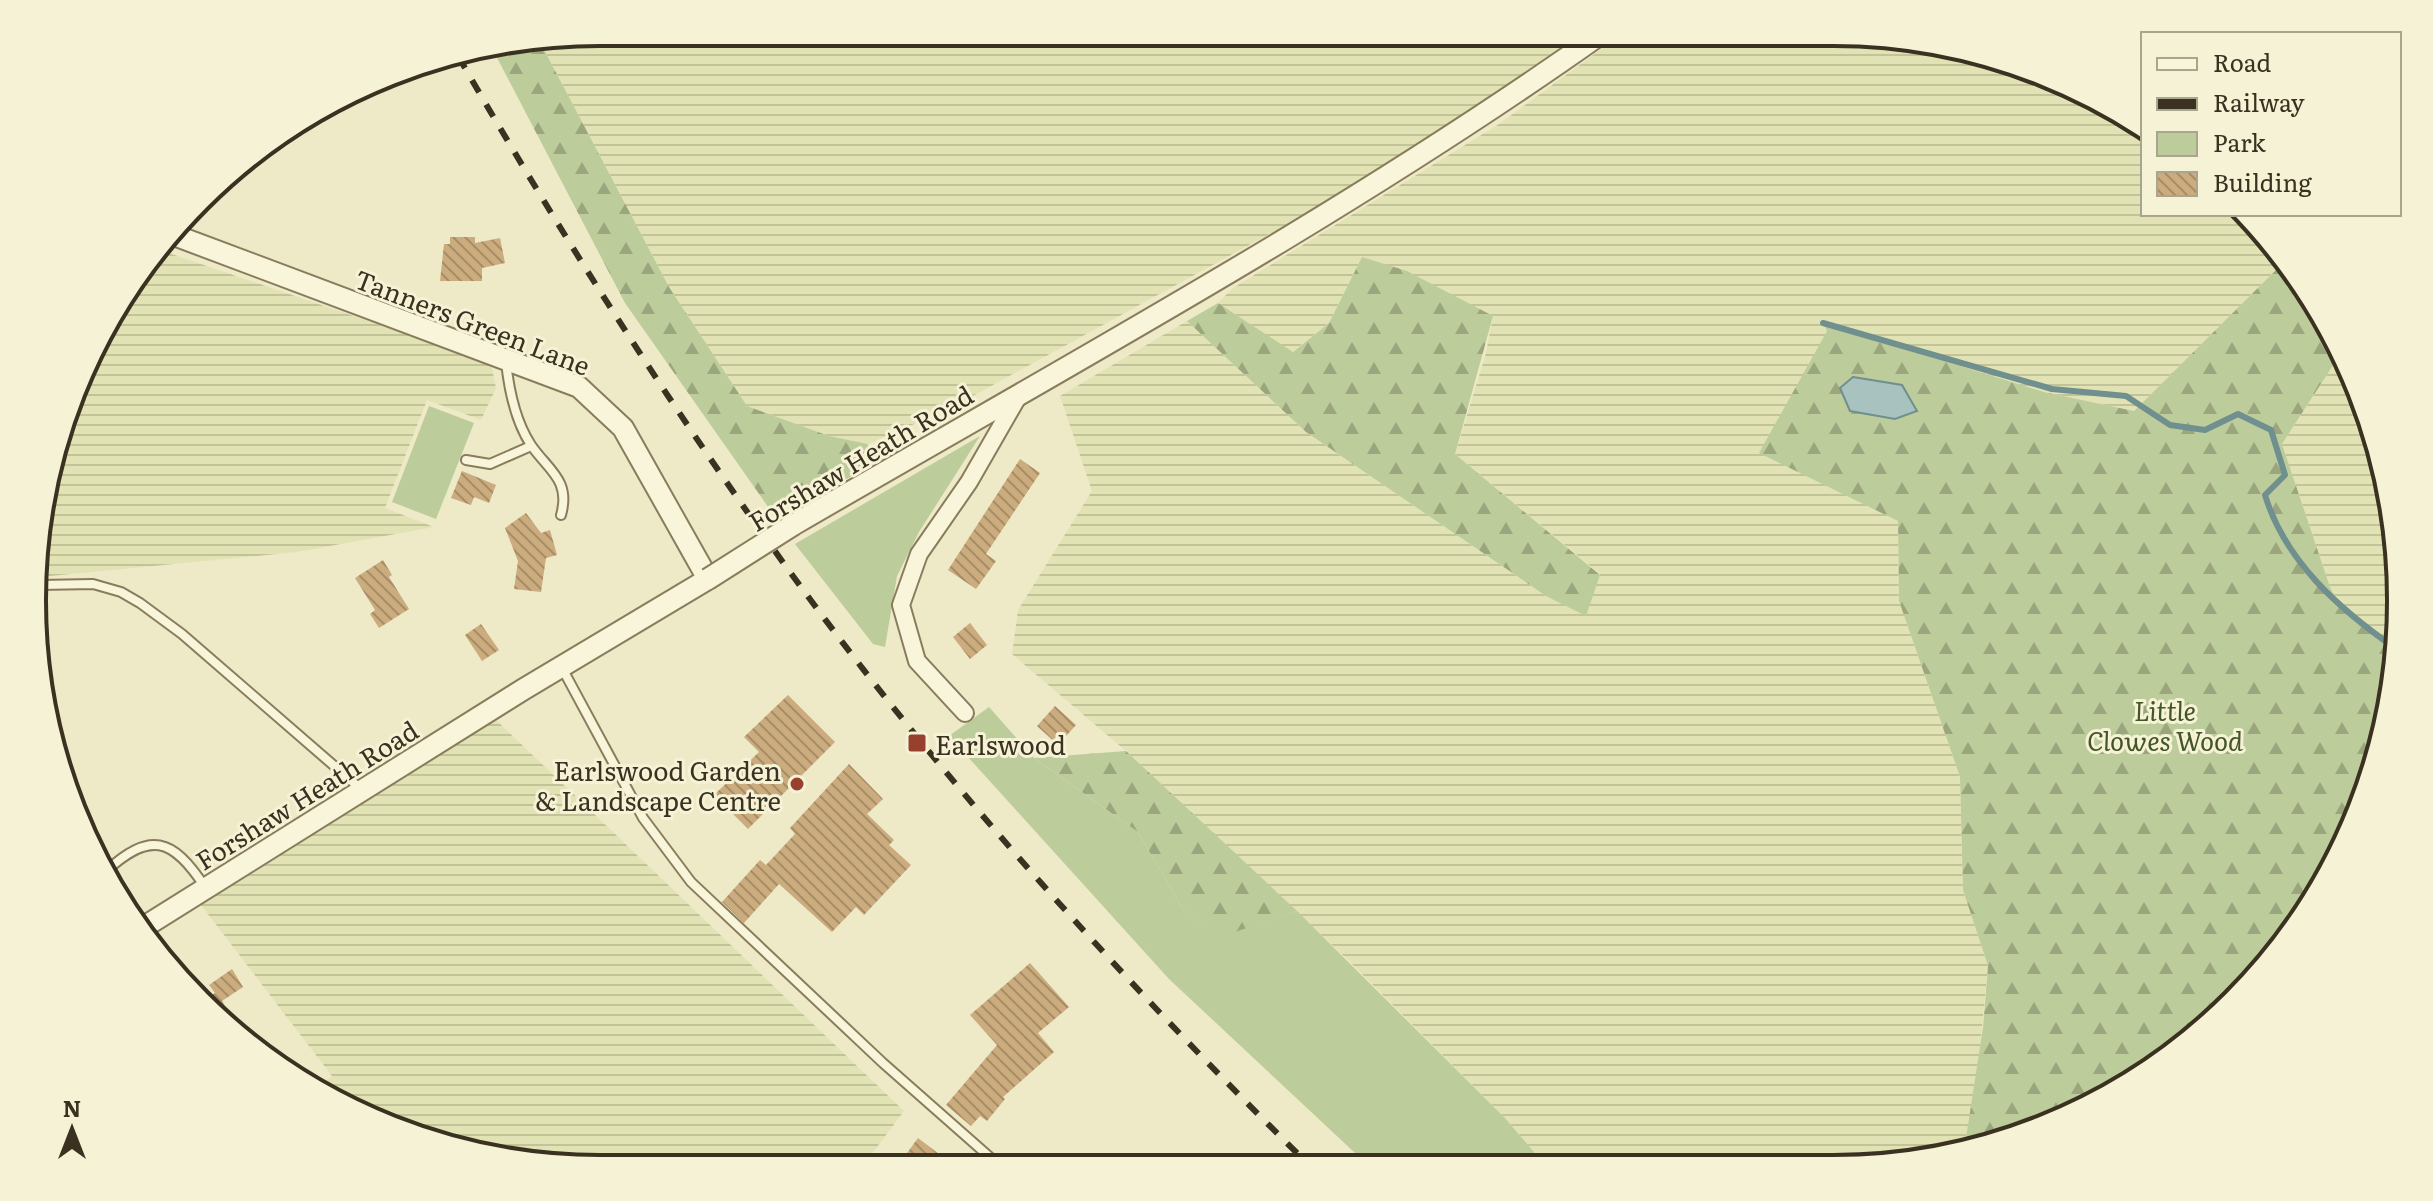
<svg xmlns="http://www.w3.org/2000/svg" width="2433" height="1201" viewBox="0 0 2433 1201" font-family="Literata,serif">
<defs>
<pattern id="farmland-rules" width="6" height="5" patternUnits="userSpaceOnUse" patternTransform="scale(2)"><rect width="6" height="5" fill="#e2e3b4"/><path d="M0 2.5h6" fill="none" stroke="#c3c39a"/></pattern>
<pattern id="forest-firs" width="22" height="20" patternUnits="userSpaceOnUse" patternTransform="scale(2)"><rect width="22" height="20" fill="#bdcc9b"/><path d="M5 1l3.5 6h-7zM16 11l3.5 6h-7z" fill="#9ba67e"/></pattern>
<pattern id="building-back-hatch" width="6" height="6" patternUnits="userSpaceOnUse" patternTransform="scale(2)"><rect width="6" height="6" fill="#cbac7e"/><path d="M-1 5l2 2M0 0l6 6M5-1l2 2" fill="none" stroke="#a68d67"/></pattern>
</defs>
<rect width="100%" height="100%" fill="#eee9c7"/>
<g fill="url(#farmland-rules)">
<polygon points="601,32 1581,33 1504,93 1295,220 949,409 868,444 829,436 747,406 669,287 540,42"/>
<polygon points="1623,33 1869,33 1979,51 2084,90 2143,127 2143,214 2248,214 2285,261 2134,411 2044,392 1824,324 1898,521 1899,601 1960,777 1963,890 1988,966 1978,1069 1964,1151 1906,1164 1545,1165 1505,1118 1349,961 1126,751 1012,654 1018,610 1092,491 1060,396 1187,321 1306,432 1546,596 1586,615 1600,574 1455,454 1486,353 1493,316 1362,257 1329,323 1292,352 1218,303 1233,288 1499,124"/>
<polygon points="160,250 491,363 496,388 481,420 427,400 385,508 434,527 297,552 40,577 43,489 75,383 128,285"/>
<polygon points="2341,353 2371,417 2396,526 2400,637 2395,648 2342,610 2330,587 2282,444"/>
<polygon points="494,718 904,1111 862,1167 564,1168 454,1150 349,1111 317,1087 332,1076 201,905"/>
</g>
<g fill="#bdcc9b">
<polygon points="429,406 474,423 436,519 392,502"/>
<polygon points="980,436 919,532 897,576 885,647 873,644 795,544"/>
<polygon points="989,707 1034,758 1138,832 1181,906 1217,937 1297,911 1505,1118 1545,1165 1369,1166 1169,979 949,736"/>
</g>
<g fill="url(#forest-firs)">
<polygon points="540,42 669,287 747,406 829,436 868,444 869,464 853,476 771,511 625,303 493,50"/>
<polygon points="1362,257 1407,271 1493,316 1455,454 1600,575 1586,616 1546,596 1306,432 1187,321 1218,303 1293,352 1329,323"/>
<polygon points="2285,261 2325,316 2341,353 2282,444 2330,587 2342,610 2394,648 2398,646 2382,747 2343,852 2260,975 2149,1073 2016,1139 1964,1151 1983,1027 1988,966 1963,890 1960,777 1899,601 1898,521 1759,453 1827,331 1823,323 2044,392 2134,411"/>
<polygon points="1126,751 1297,911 1217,938 1181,906 1138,832 1034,758"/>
</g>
<polygon fill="#a8c2bf" stroke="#6f908e" stroke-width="2" points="1853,377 1902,385 1917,411 1895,419 1850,411 1840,388"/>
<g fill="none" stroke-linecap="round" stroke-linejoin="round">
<path stroke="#6f908e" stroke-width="6" d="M 1823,323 L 2052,389 L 2126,396 L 2170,425 L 2205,430 L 2238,414 L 2271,430 L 2285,475 L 2265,495 C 2285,561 2339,609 2395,648 L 2378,721 L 2384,731"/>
</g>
<g fill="url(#building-back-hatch)">
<polygon points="450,237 475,237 475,243 500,238 505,263 482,268 482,281 440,281 444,244 450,244"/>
<polygon points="1020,459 1040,473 986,554 996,561 976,589 948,570"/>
<polygon points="462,471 496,485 489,503 474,497 471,505 451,498"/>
<polygon points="526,513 541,533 550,530 557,555 546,558 541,592 514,589 518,561 505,528"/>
<polygon points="383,560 392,575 389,577 409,609 379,628 370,614 375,610 355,578"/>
<polygon points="970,623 987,645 970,659 953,637"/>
<polygon points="481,624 499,650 482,661 465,635"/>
<polygon points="788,695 835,742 748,829 714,795 759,752 744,737"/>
<polygon points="1055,706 1076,725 1058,745 1037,726"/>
<polygon points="849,764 883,799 867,814 894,840 889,845 911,865 864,915 856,907 832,932 779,884 744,923 722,902 760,860 766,865 795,834 790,828"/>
<polygon points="1030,963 1069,1007 1038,1033 1054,1052 1003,1097 1005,1099 987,1121 980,1116 971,1126 946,1105 997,1045 970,1015"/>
<polygon points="232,969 243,987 222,1001 242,1034 199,1003 215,993 209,985"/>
<polygon points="918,1138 956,1167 897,1167"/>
</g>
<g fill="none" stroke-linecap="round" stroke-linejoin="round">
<g stroke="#897c5d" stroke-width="12">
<g id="service">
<path d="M 506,362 C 509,390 515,421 531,445 C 548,470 571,480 561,515"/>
<polyline points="466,460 490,464 531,446"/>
<polyline points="40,585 93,584 121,592 140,603 182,634 362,790"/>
<polyline points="562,668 643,818 691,882 883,1063 1001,1167"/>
<path d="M 105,872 C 150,831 172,837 205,887"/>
</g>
</g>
<g stroke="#897c5d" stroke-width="20">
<polyline id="minor" points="965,713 917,661 901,605 919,554 969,482 1019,395"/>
</g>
<g stroke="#897c5d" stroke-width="24">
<g id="tertiary">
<path d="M 793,525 C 1066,366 1344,216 1602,33"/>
<polyline points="144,927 524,689 708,579 623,428 579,387 174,235"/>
</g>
</g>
<use href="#service" stroke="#f8f5da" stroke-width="8"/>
<use href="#minor" stroke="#f8f5da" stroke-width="16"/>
<use href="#tertiary" stroke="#f8f5da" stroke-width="20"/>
<path stroke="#3a3120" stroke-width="6" stroke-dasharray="14 14" stroke-linecap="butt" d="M 458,56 C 560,233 670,406 790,572 C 945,785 1123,981 1310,1166"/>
<g stroke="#897c5d" stroke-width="24" stroke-linecap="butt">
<polyline id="tertiary-bridge" points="708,579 793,525"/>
</g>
<use href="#tertiary-bridge" stroke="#f8f5da" stroke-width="20"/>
</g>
<g fill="#97402e" stroke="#f5f2d6" stroke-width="3">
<rect x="907" y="733" width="20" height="20" rx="4"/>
<circle cx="797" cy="784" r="8"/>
</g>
<g text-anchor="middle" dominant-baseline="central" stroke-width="6" stroke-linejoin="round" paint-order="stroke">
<g font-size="26" fill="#3a3120" stroke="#f5f2d6">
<text transform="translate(473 321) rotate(21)">Tanners Green Lane</text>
<text transform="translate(860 457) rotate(-31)">Forshaw Heath Road</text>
<text transform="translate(306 794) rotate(-32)">Forshaw Heath Road</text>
</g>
<g font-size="26" font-style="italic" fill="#425627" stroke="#f5f2d6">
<text x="2165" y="709">Little<tspan x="2165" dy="30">Clowes Wood</tspan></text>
</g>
<g font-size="26" fill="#3a3120" stroke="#f5f2d6" text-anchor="start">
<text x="935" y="743">Earlswood</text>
<text x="781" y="769" text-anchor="end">Earlswood Garden<tspan x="781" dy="30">&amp; Landscape Centre</tspan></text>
</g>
</g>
<path d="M0 0H2433V1201H0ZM600 46H1833A554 554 0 0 1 2387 600V601A554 554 0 0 1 1833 1155H600A554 554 0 0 1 46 601V600A554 554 0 0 1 600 46Z" fill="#f5f2d6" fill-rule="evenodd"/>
<path fill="none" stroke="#3a3120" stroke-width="4" d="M600 46H1833A554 554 0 0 1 2387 600V601A554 554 0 0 1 1833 1155H600A554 554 0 0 1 46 601V600A554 554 0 0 1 600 46Z"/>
<rect x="2141" y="32" width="260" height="184" fill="#f5f2d6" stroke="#aaa58d" stroke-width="2"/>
<rect x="2157" y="58" width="40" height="12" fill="#f8f5da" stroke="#aaa58d" stroke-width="2"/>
<text x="2213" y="72" font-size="24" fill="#3a3120">Road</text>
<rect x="2157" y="98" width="40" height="12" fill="#3a3120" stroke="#aaa58d" stroke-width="2"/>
<text x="2213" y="112" font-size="24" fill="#3a3120">Railway</text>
<rect x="2157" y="132" width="40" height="24" fill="#bdcc9b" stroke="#aaa58d" stroke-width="2"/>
<text x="2213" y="152" font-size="24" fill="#3a3120">Park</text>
<rect x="2157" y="172" width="40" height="24" fill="url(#building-back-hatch)" stroke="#aaa58d" stroke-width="2"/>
<text x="2213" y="192" font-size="24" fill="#3a3120">Building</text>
<g transform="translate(72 1129)" stroke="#f5f2d6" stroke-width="6" paint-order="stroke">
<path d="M0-6L14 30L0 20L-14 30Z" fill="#3a3120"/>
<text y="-12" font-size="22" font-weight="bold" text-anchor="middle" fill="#3a3120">N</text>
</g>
</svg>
